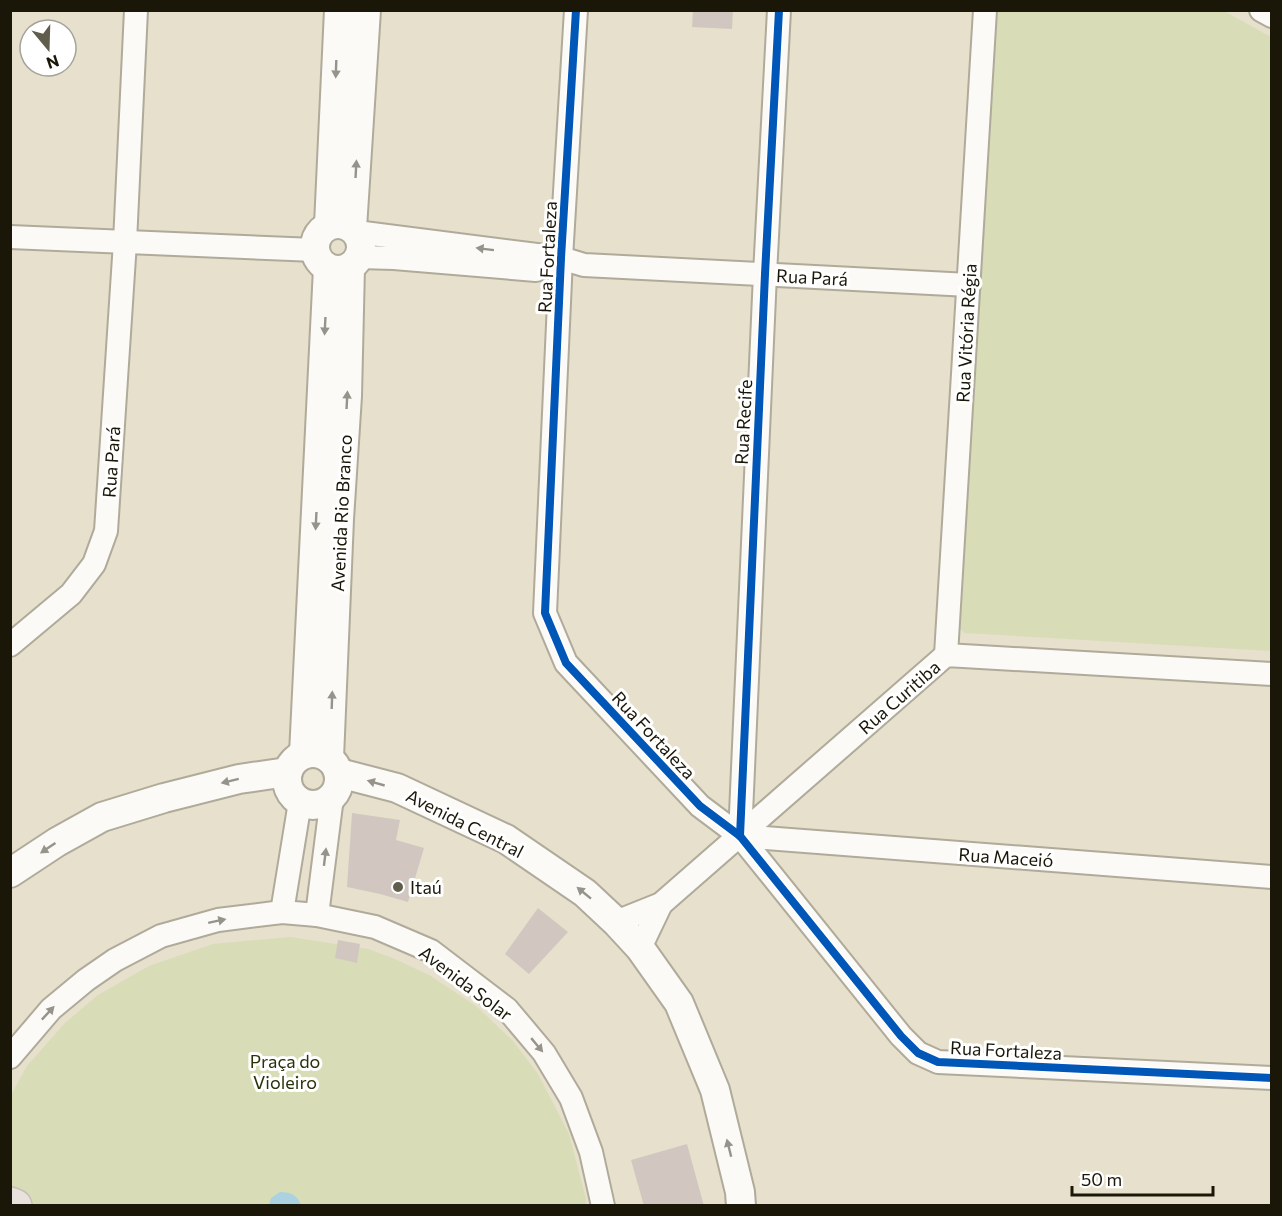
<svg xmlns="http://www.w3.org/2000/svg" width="1282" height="1216" viewBox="0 0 1282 1216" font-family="Commissioner,sans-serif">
<rect width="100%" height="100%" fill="#e6e0cc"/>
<g fill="#d8dcb7">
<polygon points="996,11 1224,11 1271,37 1271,651 965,633 958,627"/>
<polygon points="290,937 368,949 395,959 429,975 476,1006 513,1041 538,1074 569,1134 586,1199 586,1205 11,1206 11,1095 27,1066 65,1023 98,995 149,966 213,944"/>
</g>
<path fill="#abd2e0" d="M 280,1192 C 291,1192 297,1195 301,1205 L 269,1205 L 271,1198 Z"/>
<g fill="#d1c7c0">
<polygon points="693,10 733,10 732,29 692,27"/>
<polygon points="352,813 400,820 396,840 424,848 408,902 380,894 347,887"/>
<polygon points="538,908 568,932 529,974 505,954"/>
<polygon points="338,940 360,944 357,963 335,958"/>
<polygon points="687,1144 704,1206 644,1206 631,1160"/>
</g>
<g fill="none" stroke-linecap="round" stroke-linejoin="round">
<g stroke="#afaa9a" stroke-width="26">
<g id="minor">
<polyline points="576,10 561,258 545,613 566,663 700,806 740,836 901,1036 918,1053 938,1062 1272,1078"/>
<polyline points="1261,10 1272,16"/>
<polyline points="356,232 561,258 584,265 969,285"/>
<polyline points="10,237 315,250"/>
<polyline points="359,257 394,258 536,270"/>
<polyline points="10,645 71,594 94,564 106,531 125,242 136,10"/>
<polyline points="946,655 985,10"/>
<polyline points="740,836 765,274 779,10"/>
<polyline points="740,836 1272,877"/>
<polyline points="282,912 300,802"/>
<polyline points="317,915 332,797"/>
<polyline points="616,922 661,904 946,655 1272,674"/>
<polyline points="640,948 661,904"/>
<polyline points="10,1057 51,1009 86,980 115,960 161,936 218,920 282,912 317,915 375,927 431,951 507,1009 544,1053 571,1098 591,1152 603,1206"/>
</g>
</g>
<g stroke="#afaa9a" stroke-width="32">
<g id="tertiary">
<circle cx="338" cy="247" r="23"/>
<polyline points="329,225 339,10"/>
<polyline points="352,228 366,10"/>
<circle cx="313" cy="779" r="26"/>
<polyline points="304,754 328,268"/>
<polyline points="329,758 339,519 347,396 350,267"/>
<polyline points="339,773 397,788 506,839 585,893 616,922 640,948 679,1003 715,1090 740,1192 741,1206"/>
<polyline points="10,873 57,842 102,817 164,798 239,779 287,772"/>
</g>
</g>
<g stroke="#c4c1b7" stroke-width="36">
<polyline id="primary" points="10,1204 15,1206"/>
</g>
<use href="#minor" stroke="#fbfaf7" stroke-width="22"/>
<use href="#tertiary" stroke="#fbfaf7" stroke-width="28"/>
<use href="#primary" stroke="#e8e1dc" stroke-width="33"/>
<g stroke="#fff" stroke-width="11">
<g id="cycleway">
<polyline points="576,10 561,258 545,613 566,663 700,806 740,836 901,1036 918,1053 938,1062 1272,1078"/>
<polyline points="740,836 765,274 779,10"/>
</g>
</g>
<use href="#cycleway" stroke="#0057b8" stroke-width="8"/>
</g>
<defs><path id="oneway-solid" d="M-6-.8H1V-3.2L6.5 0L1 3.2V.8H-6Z" transform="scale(1.5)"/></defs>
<g fill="#96938b">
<use href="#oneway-solid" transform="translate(336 69) rotate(92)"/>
<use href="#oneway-solid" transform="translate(356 169) rotate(-87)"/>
<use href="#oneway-solid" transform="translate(485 249) rotate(-173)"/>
<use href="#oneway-solid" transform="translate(325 326) rotate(93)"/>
<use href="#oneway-solid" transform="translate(347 400) rotate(-87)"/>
<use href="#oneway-solid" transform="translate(316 521) rotate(93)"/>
<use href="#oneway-solid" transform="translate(332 700) rotate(-88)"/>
<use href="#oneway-solid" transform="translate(230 781) rotate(166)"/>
<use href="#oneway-solid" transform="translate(376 783) rotate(-164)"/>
<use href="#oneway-solid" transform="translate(48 848) rotate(146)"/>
<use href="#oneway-solid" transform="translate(325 857) rotate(-83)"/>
<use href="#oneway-solid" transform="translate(584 893) rotate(-141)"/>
<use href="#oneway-solid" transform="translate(217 921) rotate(-12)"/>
<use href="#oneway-solid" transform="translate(48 1013) rotate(-47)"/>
<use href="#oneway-solid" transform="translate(537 1045) rotate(50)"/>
<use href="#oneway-solid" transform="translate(729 1148) rotate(-104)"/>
</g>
<circle fill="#615d4d" stroke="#fff" stroke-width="2" cx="398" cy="887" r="6"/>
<g text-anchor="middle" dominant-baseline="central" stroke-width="6" stroke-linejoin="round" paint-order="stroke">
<g font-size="18" fill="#1a1608" stroke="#fff">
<text transform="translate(547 257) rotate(-87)">Rua Fortaleza</text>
<text transform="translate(812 277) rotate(3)">Rua Pará</text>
<text transform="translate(966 333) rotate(-87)">Rua Vitória Régia</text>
<text transform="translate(743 422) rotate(-87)">Rua Recife</text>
<text transform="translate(111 462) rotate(-86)">Rua Pará</text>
<text transform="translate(341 513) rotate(-87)">Avenida Rio Branco</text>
<text transform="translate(899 697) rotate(-41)">Rua Curitiba</text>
<text transform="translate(654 735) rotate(47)">Rua Fortaleza</text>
<text transform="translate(465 823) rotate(27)">Avenida Central</text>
<text transform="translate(1006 857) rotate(4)">Rua Maceió</text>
<text transform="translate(466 983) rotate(37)">Avenida Solar</text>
<text transform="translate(1006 1050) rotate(3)">Rua Fortaleza</text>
</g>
<g font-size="18" fill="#1a1608" stroke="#fff" text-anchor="start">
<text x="410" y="887">Itaú</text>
</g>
<g font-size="18" fill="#2a320a" stroke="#fff">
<text x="285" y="1061">Praça do<tspan x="285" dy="21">Violeiro</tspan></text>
</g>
</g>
<rect width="1282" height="1216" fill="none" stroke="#1a1608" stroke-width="24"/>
<g transform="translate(48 48) rotate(161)"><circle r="28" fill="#ffffff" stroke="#a3a29c" stroke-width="1.5"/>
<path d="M0-4.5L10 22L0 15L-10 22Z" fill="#615d4d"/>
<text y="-9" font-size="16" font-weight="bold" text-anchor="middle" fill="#1a1608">N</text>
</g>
<path d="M1072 1186v9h141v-9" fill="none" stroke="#1a1608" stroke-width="3"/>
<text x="1081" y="1186" font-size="18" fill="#1a1608" stroke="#ffffff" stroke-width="4.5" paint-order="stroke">50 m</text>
</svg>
